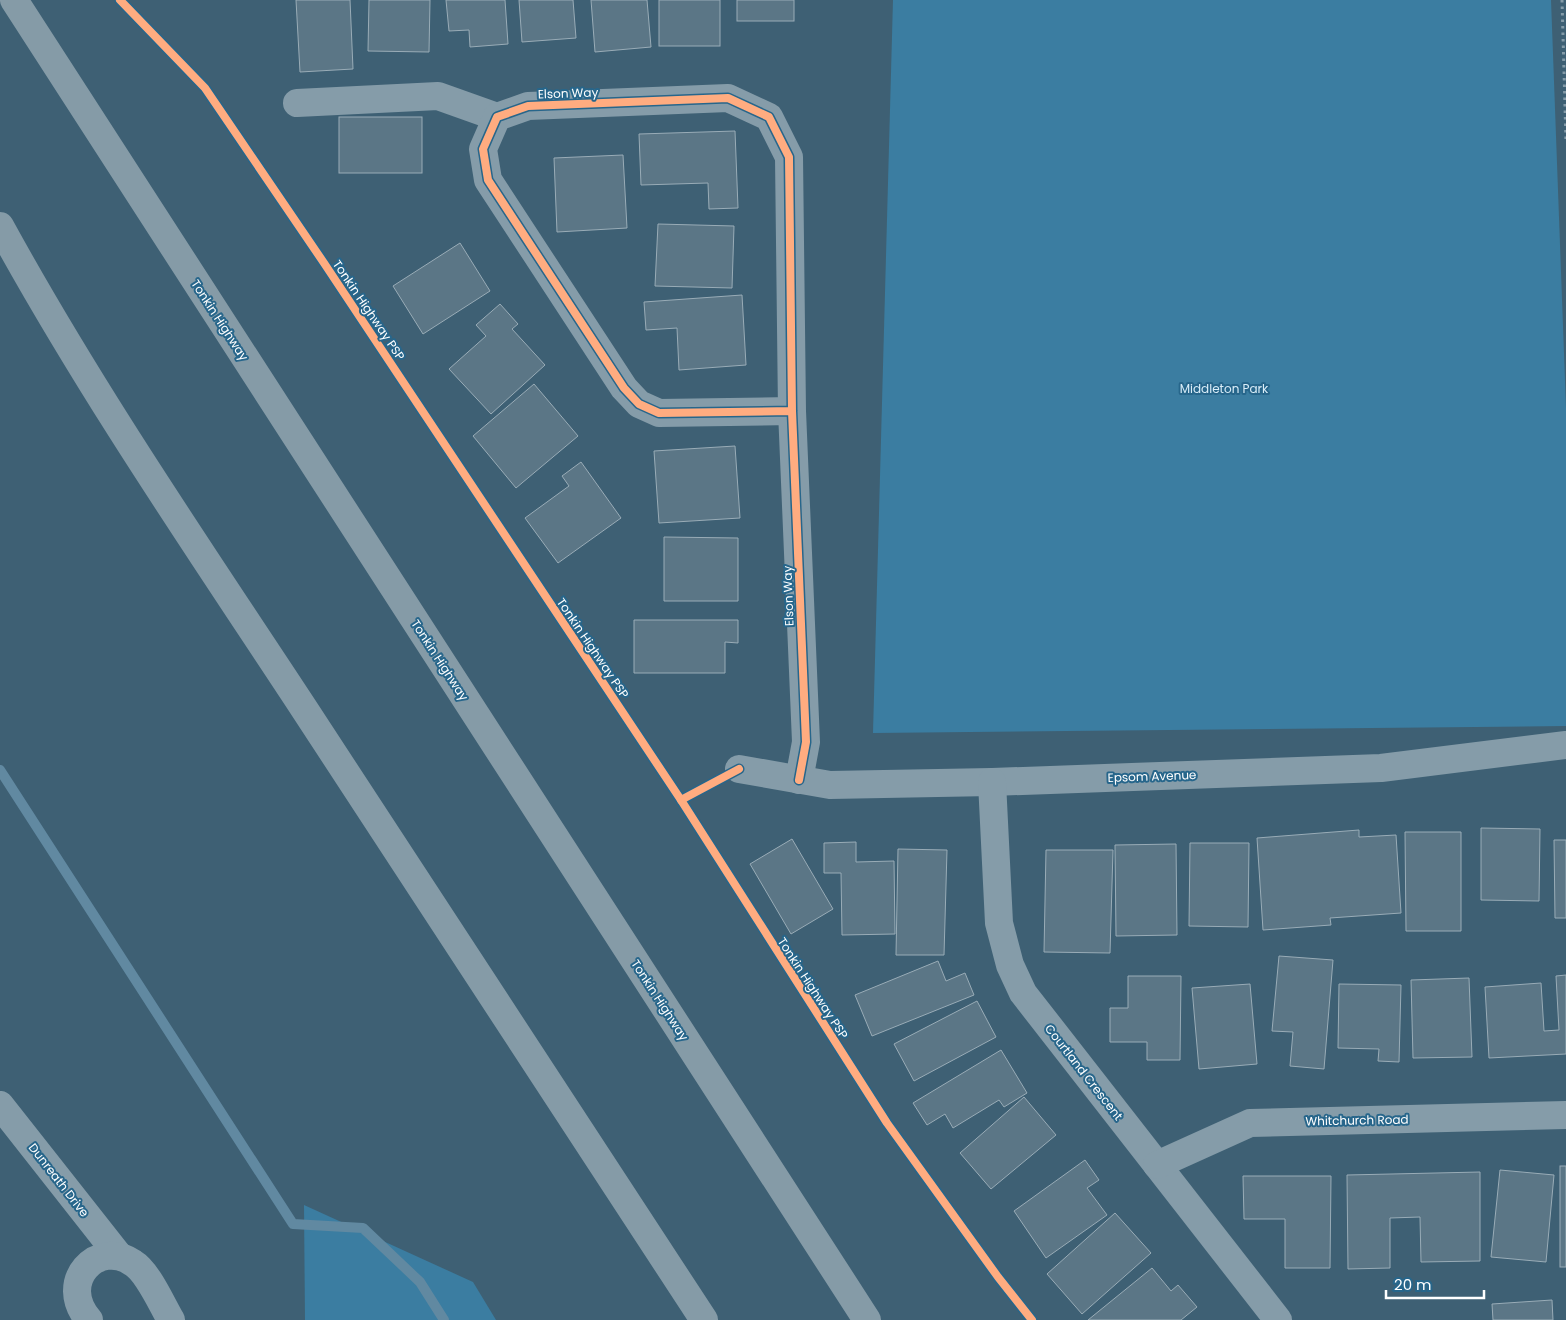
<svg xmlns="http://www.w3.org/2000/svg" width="1566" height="1320" viewBox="0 0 1566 1320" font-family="Poppins,sans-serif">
<rect width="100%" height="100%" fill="#3e6074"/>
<g fill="#3b7da1">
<polygon points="893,0 1551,0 1566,408 1566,726 873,733"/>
<polygon points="304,1205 473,1282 496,1320 305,1320"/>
</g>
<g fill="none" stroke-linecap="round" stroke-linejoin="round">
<polyline stroke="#6189a1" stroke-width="10" points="0,770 293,1224 363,1228 420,1282 444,1320"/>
</g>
<g fill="#5b7686" stroke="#99acb7">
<polygon points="296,0 350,0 353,69 300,72"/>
<polygon points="369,0 430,0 429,52 368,51"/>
<polygon points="446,0 505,0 508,44 470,47 469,30 449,31"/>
<polygon points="519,0 573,0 576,38 522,42"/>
<polygon points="591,0 647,0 651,47 595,52"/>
<rect x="659" y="0" width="61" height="46"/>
<rect x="737" y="0" width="57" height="21"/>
<rect x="339" y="117" width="83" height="56"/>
<polygon points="735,131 738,208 709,209 708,183 641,185 639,134"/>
<polygon points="623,155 627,228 557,232 554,158"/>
<polygon points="658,224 734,226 732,288 655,286"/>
<polygon points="460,243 490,291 423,334 393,286"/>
<polygon points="742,295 746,365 679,370 677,328 646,330 644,302"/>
<polygon points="500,304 518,324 512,329 545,365 491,414 449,369 486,336 476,325"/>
<polygon points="534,384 578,436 516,488 473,436"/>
<polygon points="735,446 740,518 659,523 654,451"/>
<polygon points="581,462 621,518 558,563 525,518 569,486 562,476"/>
<polygon points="664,537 738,538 738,601 664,601"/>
<polygon points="634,620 738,620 738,643 725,642 725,673 634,673"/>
<polygon points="1481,828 1540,829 1539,901 1481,900"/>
<polygon points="1359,830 1359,837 1396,835 1401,913 1330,918 1331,925 1263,930 1257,838"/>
<polygon points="1405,832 1461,832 1461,931 1406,931"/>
<polygon points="792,839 833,909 791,934 750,864"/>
<polygon points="1554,840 1566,840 1566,918 1555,918"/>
<polygon points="856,842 856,862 894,861 895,934 842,935 841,873 824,873 824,843"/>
<polygon points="1190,843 1249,843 1248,927 1189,926"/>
<polygon points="1176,844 1177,935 1116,936 1115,845"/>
<polygon points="898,849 947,850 944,955 896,955"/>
<polygon points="1046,850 1113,850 1110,953 1044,952"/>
<polygon points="1279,956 1333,960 1324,1069 1290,1066 1293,1032 1272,1031"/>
<polygon points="938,961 946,981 965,973 974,995 872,1036 855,995"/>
<polygon points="1566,975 1566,1054 1489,1058 1485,987 1541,983 1544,1031 1559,1030 1556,976"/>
<polygon points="1128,976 1181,976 1180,1060 1147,1060 1147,1042 1110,1042 1110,1008 1128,1008"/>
<polygon points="1469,978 1472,1057 1413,1058 1411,980"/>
<polygon points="1250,984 1257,1064 1199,1069 1192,988"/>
<polygon points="1339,984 1401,985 1399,1062 1378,1061 1379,1049 1338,1048"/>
<polygon points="977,1001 996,1037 914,1081 894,1044"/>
<polygon points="1001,1050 1027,1093 1004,1107 999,1100 953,1128 945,1114 927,1125 913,1103"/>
<polygon points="1024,1097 1056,1135 991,1189 960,1153"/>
<polygon points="1085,1160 1099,1180 1087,1188 1107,1215 1046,1258 1014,1211"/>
<rect x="1560" y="1166" width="6" height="101"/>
<polygon points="1500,1170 1554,1175 1546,1262 1491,1257"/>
<polygon points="1480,1172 1480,1261 1421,1262 1420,1217 1390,1218 1390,1268 1348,1269 1347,1175"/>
<polygon points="1243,1176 1331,1176 1330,1268 1285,1268 1285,1219 1244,1219"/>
<polygon points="1115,1213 1151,1253 1082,1314 1047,1274"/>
<polygon points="1152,1268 1171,1291 1178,1285 1197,1307 1181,1320 1088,1320"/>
<polygon points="1552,1300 1553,1320 1493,1320 1492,1304"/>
</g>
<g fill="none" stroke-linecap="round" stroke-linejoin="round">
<polyline stroke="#859ca9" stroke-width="3" stroke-dasharray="2.5 4" stroke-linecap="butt" points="1562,0 1566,142"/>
<g stroke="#859ca9" stroke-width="28">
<polyline points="297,103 438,96 497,117"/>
<polyline points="792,411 659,413 639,404 624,388 488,180 483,149 497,117 528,106 728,98 769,117 789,157 792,411 806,742 799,780"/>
<polyline points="739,769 830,785 992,782 1381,768 1566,745"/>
<polyline points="992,782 999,923 1010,965 1023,993 1278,1320"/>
<polyline points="0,1105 119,1256"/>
<polyline points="1157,1165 1250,1123 1566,1115"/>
<path d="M 89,1320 C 56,1282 98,1238 133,1263 C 148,1272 162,1305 171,1320"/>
</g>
<g stroke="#859ba7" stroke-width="28">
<polyline points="14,0 867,1320"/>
<path d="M 0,226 C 91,392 199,549 303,707 C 438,911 572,1115 704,1320"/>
</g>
<g stroke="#27668b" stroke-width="11">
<g id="cycleway">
<polyline points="120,0 205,88 324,263 681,800 887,1123 998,1277 1032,1320"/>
<polyline points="792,411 659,413 639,404 624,388 488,180 483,149 497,117 528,106 728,98 769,117 789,157 792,411 806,742 799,780"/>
<polyline points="681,800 739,769"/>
</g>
</g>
<use href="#cycleway" stroke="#ffac80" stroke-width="8"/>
</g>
<g text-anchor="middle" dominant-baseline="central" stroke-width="4" stroke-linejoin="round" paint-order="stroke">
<g font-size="12" fill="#fff" stroke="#27668b">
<text transform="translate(568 93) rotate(-2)">Elson Way</text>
<text transform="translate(369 310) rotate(56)">Tonkin Highway PSP</text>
<text transform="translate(220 320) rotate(57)">Tonkin Highway</text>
<text transform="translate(788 596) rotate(-92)">Elson Way</text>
<text transform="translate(593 648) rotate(56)">Tonkin Highway PSP</text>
<text transform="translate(440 660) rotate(57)">Tonkin Highway</text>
<text transform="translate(1152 776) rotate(-2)">Epsom Avenue</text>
<text transform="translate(813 988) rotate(57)">Tonkin Highway PSP</text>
<text transform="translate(660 1000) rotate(57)">Tonkin Highway</text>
<text transform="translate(1084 1072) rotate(52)">Courtland Crescent</text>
<text transform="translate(1357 1120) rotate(-1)">Whitchurch Road</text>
<text transform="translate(59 1180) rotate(52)">Dunreath Drive</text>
</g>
<g font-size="12" fill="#d9edf8" stroke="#27668b">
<text x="1224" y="388">Middleton Park</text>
</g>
</g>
<path d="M1386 1290v8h98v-8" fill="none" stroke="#ffffff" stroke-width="2.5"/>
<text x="1394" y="1290" font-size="15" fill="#ffffff" stroke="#27668b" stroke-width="4" paint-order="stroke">20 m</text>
</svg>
